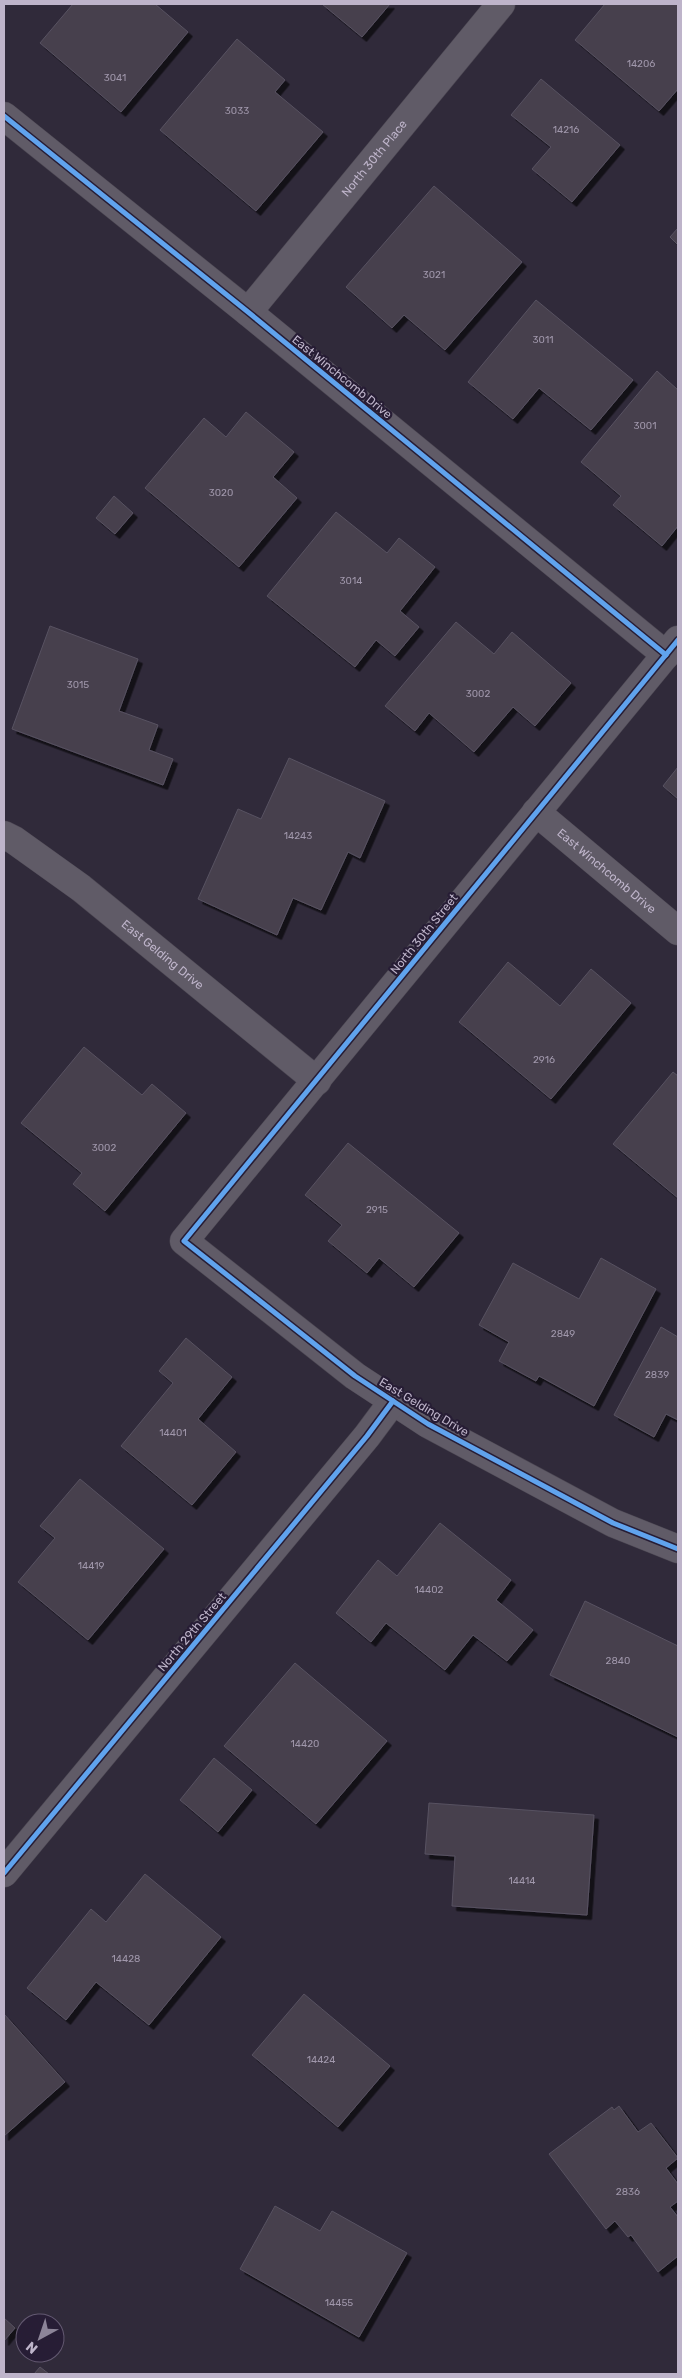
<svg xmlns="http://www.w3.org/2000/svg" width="682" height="2378" viewBox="0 0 682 2378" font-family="Rubik,sans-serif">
<defs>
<filter id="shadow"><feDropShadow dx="4.5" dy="4.5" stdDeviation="0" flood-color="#0009"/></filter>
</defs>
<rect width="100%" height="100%" fill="#302a3a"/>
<g fill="#46404e" stroke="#585261" filter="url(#shadow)">
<polygon points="73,4 155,4 188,32 121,112 40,43"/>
<polygon points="322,4 390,4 362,37"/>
<polygon points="605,4 678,4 678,89 659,111 575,40"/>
<polygon points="237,39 285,80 275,92 323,132 256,211 160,130"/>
<polygon points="541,79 620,145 572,202 532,169 551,147 511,115"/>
<polygon points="434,186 522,262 445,350 404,315 392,328 346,287"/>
<polygon points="678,228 678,245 670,237"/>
<polygon points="536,300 633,380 591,430 539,388 513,419 468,382"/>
<polygon points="657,371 678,390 678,526 662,546 613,505 621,496 581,462"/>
<polygon points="246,412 294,452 273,477 297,498 239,567 145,488 204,418 226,437"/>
<polygon points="114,496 133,513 115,534 96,518"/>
<polygon points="336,512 387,553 399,538 435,567 400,611 419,627 395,656 376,640 355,667 267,596"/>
<polygon points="456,622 494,654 512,632 571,683 535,726 513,707 474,752 429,713 415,731 385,706"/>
<polygon points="50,626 138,659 119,711 158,725 149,750 173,759 163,785 12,729"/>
<polygon points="289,758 385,801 360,858 348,852 321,910 293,898 277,935 198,899 238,809 261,819"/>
<polygon points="678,767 678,799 663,786"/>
<polygon points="508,962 560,1006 591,969 631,1003 551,1099 459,1022"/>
<polygon points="84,1047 142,1095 152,1084 186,1113 105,1211 73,1184 82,1173 21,1123"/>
<polygon points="673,1072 678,1076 678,1198 613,1144"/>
<polygon points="348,1143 459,1233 414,1287 379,1258 367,1273 328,1241 342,1225 305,1195"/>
<polygon points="601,1258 656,1289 594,1406 539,1376 536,1381 499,1361 509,1342 479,1325 513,1263 579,1299"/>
<polygon points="661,1327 678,1337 678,1420 666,1414 654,1437 614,1415"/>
<polygon points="186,1338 232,1377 198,1419 236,1452 192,1505 121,1446 173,1383 159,1371"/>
<polygon points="80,1479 164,1549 88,1640 18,1582 55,1538 40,1526"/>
<polygon points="440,1523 511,1580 496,1600 533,1630 507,1661 473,1635 445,1670 386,1623 371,1642 336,1613 378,1560 397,1576"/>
<polygon points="585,1601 678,1646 678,1737 550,1675"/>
<polygon points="295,1663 387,1741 316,1824 224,1746"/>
<polygon points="214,1758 252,1790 218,1832 180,1800"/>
<polygon points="429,1803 594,1815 587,1915 452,1906 455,1856 425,1854"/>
<polygon points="145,1874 221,1937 149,2025 96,1982 66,2020 27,1988 91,1909 106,1922"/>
<polygon points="304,1994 390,2066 338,2127 252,2055"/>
<polygon points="4,2014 65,2082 4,2136"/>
<polygon points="619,2106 638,2132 651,2123 678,2158 666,2168 678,2184 678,2201 670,2207 678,2217 678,2256 658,2272 631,2235 628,2237 615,2221 606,2229 549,2154 612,2107 614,2110"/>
<polygon points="275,2206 320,2231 332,2211 407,2253 359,2337 240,2269"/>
<polygon points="4,2318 15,2328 4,2341"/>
<polygon points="40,2367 49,2374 34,2374"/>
</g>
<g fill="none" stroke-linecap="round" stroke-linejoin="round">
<g stroke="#4a4551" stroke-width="29">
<g id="minor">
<polyline points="4,116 248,312 666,655"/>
<path id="s1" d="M 248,312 L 501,4"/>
<polyline points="678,640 184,1241 355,1376 428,1424 613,1523 678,1549"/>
<path id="s2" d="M 536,812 L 678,931"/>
<path id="s3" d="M 4,835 L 14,840 L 81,888 L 317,1081"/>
<polyline points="4,1873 367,1436 393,1401"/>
</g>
</g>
<use href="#minor" stroke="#605b67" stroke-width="28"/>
<g stroke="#271d35" stroke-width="8">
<g id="cycleway">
<polyline points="4,116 248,312 666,655"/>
<polyline points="678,640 184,1241 355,1376 428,1424 613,1523 678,1549"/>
<polyline points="4,1873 367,1436 393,1401"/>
</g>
</g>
<use href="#cycleway" stroke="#60a3ed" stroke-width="5"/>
</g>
<g text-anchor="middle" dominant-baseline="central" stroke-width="4.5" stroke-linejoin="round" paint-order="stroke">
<g font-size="10" fill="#a097ab">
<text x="641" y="64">14206</text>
<text x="115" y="78">3041</text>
<text x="237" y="111">3033</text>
<text x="566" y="130">14216</text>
<text x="434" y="275">3021</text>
<text x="543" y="340">3011</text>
<text x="645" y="426">3001</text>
<text x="221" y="493">3020</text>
<text x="351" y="581">3014</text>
<text x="78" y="685">3015</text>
<text x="478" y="694">3002</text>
<text x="298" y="836">14243</text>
<text x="544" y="1060">2916</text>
<text x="104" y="1148">3002</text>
<text x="377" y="1210">2915</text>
<text x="563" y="1334">2849</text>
<text x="657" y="1375">2839</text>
<text x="173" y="1433">14401</text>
<text x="91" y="1566">14419</text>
<text x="429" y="1590">14402</text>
<text x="618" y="1661">2840</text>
<text x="305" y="1744">14420</text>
<text x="522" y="1881">14414</text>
<text x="126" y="1959">14428</text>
<text x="321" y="2060">14424</text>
<text x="628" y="2192">2836</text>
<text x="339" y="2303">14455</text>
</g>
<g font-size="12" fill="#beb4ca" stroke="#271d35">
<text stroke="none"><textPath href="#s1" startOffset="199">North 30th Place</textPath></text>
<text transform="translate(342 377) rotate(39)">East Winchcomb Drive</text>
<text stroke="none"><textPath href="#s2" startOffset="92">East Winchcomb Drive</textPath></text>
<text transform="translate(424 934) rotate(-51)">North 30th Street</text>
<text stroke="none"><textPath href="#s3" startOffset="199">East Gelding Drive</textPath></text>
<text transform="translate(424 1407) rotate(31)">East Gelding Drive</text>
<text transform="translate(192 1632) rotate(-50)">North 29th Street</text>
</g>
</g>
<rect width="682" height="2378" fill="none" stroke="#beb4ca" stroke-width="10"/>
<g transform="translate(40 2338) rotate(220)"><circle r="24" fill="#271d35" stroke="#635971"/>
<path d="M0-4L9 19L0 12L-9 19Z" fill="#8c8498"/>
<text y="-8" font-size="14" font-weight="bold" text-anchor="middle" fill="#beb4ca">N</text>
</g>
</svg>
